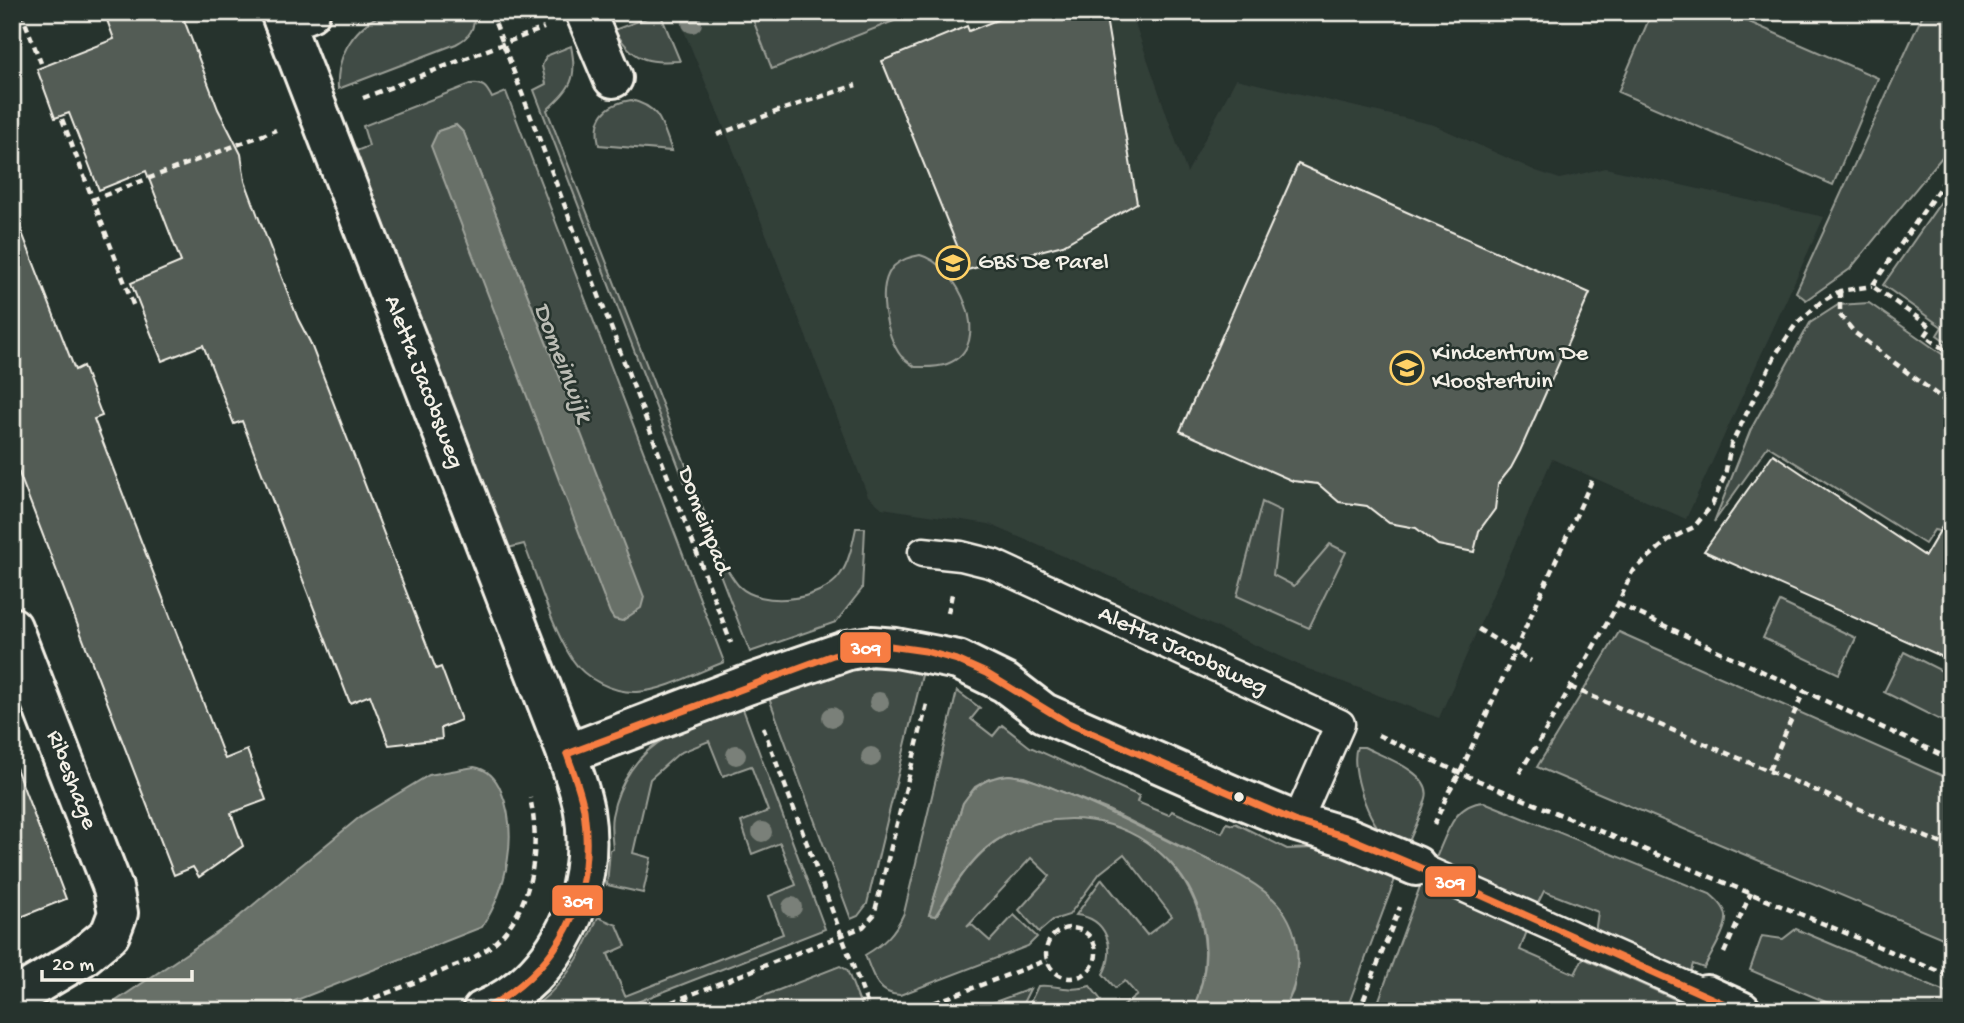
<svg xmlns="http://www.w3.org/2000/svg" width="1964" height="1023" font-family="'Gochi Hand',sans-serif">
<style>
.built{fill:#333f39}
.green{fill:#414b45;stroke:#9a9e96;stroke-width:2;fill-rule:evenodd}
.water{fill:#676f68;stroke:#9fa39b;stroke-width:2}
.building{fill:#525c55;stroke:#f4f1e8;stroke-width:2}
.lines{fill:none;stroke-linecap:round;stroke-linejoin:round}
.service-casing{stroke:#f4f1e8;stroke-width:33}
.minor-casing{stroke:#f4f1e8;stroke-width:44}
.tertiary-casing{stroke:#f4f1e8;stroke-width:44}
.path{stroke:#f4f1e8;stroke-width:4.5;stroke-dasharray:7 5;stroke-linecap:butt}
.service{stroke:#26332d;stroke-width:28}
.minor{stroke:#26332d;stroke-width:38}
.tertiary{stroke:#26332d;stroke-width:38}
.bus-1-casing{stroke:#26332d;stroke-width:12}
.bus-1{stroke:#f77d43;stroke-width:7}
.tree{fill:#7a8079}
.bus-dot{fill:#f4f1e8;stroke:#26332d;stroke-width:2.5}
.labels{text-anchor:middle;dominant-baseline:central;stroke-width:5;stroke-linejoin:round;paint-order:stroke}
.poi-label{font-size:24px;fill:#f4f1e8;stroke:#26332d;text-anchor:start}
.street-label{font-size:24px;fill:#f4f1e8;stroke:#26332d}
.water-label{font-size:26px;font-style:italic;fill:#bcbdb5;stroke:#26332d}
.line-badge{stroke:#26332d;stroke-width:2.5}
.badge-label{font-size:19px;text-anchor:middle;font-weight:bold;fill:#fff}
</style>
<rect width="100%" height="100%" fill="#26332d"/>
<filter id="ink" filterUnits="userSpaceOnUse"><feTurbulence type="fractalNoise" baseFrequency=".0143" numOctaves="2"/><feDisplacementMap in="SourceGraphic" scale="14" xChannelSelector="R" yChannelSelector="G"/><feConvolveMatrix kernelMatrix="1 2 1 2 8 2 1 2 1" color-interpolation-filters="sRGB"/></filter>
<g filter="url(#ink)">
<polygon class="built" points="681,12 1131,12 1187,173 1236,79 1434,125 1536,171 1560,179 1605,168 1824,217 1686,519 1552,459 1439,718 1303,667 1190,615 1147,592 989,524 882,508 868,496 735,154 677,14"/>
<g class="green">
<path d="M387,12h86c3,16 -3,25 -17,32l-118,45c-2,-35 17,-64 49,-77z"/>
<polygon points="750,12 890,12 894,21 772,69"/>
<polygon points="1652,12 1726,12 1878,78 1833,185 1618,92"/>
<polygon points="1924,12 1952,12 1952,145 1850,269 1806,300 1796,292"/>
<path d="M660,13l20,48c-36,2 -46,-1 -66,-31z"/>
<path d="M571,46c7,34 0,41 -24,64l179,458c4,5 8,13 13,18 22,22 83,15 101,-11 9,-12 13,-33 16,-47h9l-3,61 -26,33 -86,30 -216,-562 12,-6 -4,-18 4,-10z"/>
<path d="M471,84c12,-2 16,4 21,14l14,-6 218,570c-28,11 -58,28 -87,30 -24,1 -52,-13 -65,-33 -20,-31 -34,-80 -48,-115l-16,4 -152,-397 13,-5 -6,-20zM456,125l8,8 111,283 8,4 -6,3 -139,-292z"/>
<path d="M631,100c30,7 31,25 41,51l-73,-6c-6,-27 6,-41 32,-45z"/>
<polygon points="1952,186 1952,346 1937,335 1942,327 1883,285"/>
<path d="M920,255c37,9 77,90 27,109 -10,4 -22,3 -32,3 -5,-4 -10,-7 -14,-11 -15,-19 -26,-71 -7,-90 8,-7 16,-9 26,-11z"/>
<polygon points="1869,303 1952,361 1952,490 1944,525 1952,534 1934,530 1925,544 1768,446 1714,522 1751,429 1810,323 1838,305"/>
<polygon points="1262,502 1281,511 1273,575 1294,586 1330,544 1346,552 1309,628 1237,596"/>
<polygon points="1780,602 1856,638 1839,674 1763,638"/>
<polygon points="1619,632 1952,780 1952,942 1537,767"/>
<polygon points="1904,652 1952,676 1952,712 1946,723 1884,692"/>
<polygon points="891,666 923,671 867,904 858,916 851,919 769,698 847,670"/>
<path d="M957,691l23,17 -9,11 22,17 9,-11 28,22 109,49 -2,6 32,13 3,-4 50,22 5,-10 6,2 2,-2 52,26 56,-2 55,24 -52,140h-63l10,-20 5,-29 -6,-34 -12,-21 -31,-25 -21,-12 -122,-61 -82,-32 -15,-2 -20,4 -14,8 -12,16 -34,112 7,1c18,-29 34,-58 63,-77 111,-74 249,49 193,172h-75l20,-16 -12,-14 -10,7 -12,-14c14,-25 4,-56 -27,-59l26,-36 45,56 25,-19 -48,-62 -24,19 -31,42 -16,5 -14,12 -20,-22 31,-34 -19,-18 -64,69 4,-3 19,17 24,-26 23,22 -9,9 -128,49c-23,0 -28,-22 -35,-40 19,-11 30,-22 39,-42z"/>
<path d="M743,709l82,220 -211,82h-86c33,-22 56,-58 70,-94l19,8 9,21 -18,8 17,42 158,-62 -14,-38 27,-11 -16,-42 -28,11 -11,-32 27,-11 -17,-45 -28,10 -14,-35 -30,12 -29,26 -17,74 18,5 -8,35 -36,-8 3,-35 3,-1c-1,-10 -3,-22 -1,-33 6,-33 26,-63 55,-79z"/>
<path d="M1357,747h7c18,9 69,26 62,51 -4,16 -12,31 -18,46 -7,-2 -16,-4 -21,-7 -18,-11 -38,-70 -30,-90z"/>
<path d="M1484,802l226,92c7,6 15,13 16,22 2,12 -16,40 -22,52l-11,-4 -3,10 -95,-41 3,-21 -54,-21 -7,14 -102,-45c12,-26 18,-56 49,-58z"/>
<polygon points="1422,881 1527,931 1520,950 1575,974 1583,958 1677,1000 1671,1011 1375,1011"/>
<polygon points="1796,929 1952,995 1952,1011 1847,1011 1750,970 1762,936 1783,939"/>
<polygon points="840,966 847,970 863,1011 725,1011"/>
<path d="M1038,986c20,-2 31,7 52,0l11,14 -11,8 1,3h-65z"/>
<polygon points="1030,989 1019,1011 970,1011"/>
</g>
<g class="water">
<polygon points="456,125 464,133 575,416 581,414 584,420 577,423 644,597 641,608 622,621 614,619 610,613 431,146 438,131"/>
<path d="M474,767c13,2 22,11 27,24 18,42 6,98 -19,136l-213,84h-168l129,-87 131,-108 68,-41z"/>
<path d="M1009,775c18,2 34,9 51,16 39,15 75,34 112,52 34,17 87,35 110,66 22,31 19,71 1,102h-91c56,-122 -72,-236 -188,-175 -32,17 -50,51 -69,80l-6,-1 34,-112c12,-18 24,-26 46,-28z"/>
</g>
<g class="building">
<polygon points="104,12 181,12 218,109 241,154 245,181 258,216 298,319 310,342 436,669 441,667 461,720 441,728 442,739 389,745 370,695 350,703 242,421 234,424 203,345 162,361 131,283 181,262 146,171 99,190 69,113 55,118 37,69 114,39"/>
<polygon points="1017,12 1105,12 1137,203 1063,245 967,270 882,61 967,26 969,31"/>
<polygon points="1298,164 1590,293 1520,451 1511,468 1498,484 1495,509 1479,531 1474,552 1438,545 1416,528 1389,523 1367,506 1339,502 1318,484 1293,481 1180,431"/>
<polygon points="16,217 75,370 83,366 102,416 94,419 225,759 247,750 266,800 231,813 243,846 199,877 193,867 174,875 12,455 12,218"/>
<polygon points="1773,454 1925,556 1952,510 1952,661 1704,551"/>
<polygon points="12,768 16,768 66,899 21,917 12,896"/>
</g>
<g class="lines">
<defs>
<g id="service">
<path id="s1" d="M923,552l38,4 32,8 347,160 -43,98"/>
<polyline points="1416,866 1706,995"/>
</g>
<g id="minor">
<polyline points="585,12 613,78"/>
<polyline points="284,22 310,12"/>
<path id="s2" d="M12,627l101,261 5,25 -8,21 -29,24 -69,41"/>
<polyline points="567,754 747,685 848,650 871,646 896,648 958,660 1005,683 1044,713 1234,796 1297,822 1347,837 1416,866"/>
<polyline points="1699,1011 1706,995 1741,1011"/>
</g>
<g id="tertiary">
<path id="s3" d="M280,12l287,742c6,18 14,38 17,57 13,81 -25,166 -102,200"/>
</g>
</defs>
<use href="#service" class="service-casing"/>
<use href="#minor" class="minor-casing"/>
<use href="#tertiary" class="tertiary-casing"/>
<g class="path">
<polyline points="21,12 41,63"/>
<polyline points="491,12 731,643"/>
<polyline points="363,98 544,28"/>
<polyline points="62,119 134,307"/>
<polyline points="717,135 778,111 856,85"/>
<polyline points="1952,170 1872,286 1931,327 1925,336 1952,355"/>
<polyline points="92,200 276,130"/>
<polyline points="1840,291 1840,315 1855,333 1952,406"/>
<polyline points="1618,604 1952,760"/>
<polyline points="948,613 952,594"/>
<polyline points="1478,629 1531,661"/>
<polyline points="1570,687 1952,848"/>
<polyline points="763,727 870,1011"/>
<polyline points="1378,735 1460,773 1952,977"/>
<polyline points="1769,770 1804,691"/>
<polyline points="1519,773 1539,742 1618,604 1632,572 1668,540 1694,527 1712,505 1725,475 1731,445 1776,354 1796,324 1821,302 1840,291 1872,286"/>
<polyline points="1434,825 1449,791 1460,773 1593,478"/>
<circle cx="1071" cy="953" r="25"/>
<polyline points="1724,953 1751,893"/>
<polyline points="686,996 692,1011"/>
<path d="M341,1011c35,-14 71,-27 106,-42 9,-4 20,-7 29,-13 54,-30 67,-102 54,-158"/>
<polyline points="649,1011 863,927 874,915 928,700"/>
<polyline points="912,1011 1047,960"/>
<polyline points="1359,1011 1400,907"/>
</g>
<use href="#service" class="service"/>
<use href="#minor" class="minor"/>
<use href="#tertiary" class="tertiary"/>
<defs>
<g id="bus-1">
<polyline points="567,754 833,655 868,647 890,646 925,651 957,660 986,673 1068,723 1297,822 1347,837 1416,866 1740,1011"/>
<path d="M482,1011c78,-43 114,-111 102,-201 -3,-19 -11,-38 -17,-56"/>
</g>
</defs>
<use href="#bus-1" class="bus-1-casing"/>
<use href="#bus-1" class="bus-1"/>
</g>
<g class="tree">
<circle cx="692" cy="23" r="10"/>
<circle cx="879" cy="702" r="10"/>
<circle cx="832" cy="717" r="10"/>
<circle cx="736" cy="755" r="10"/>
<circle cx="871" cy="757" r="10"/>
<circle cx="762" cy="832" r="10"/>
<circle cx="792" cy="907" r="10"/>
</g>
</g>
<defs>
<symbol id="school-ring" viewBox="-11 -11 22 22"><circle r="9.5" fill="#26332d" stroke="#ffd166" stroke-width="1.5"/><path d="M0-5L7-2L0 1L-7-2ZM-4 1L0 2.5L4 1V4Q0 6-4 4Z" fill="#ffd166"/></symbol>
</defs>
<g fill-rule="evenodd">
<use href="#school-ring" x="934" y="244" width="38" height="38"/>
<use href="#school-ring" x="1388" y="349" width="38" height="38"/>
</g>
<circle class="bus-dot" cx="1239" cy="797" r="6"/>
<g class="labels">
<g class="poi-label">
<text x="978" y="263">GBS De Parel</text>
<text x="1432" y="354">Kindcentrum De<tspan x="1432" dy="28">Kloostertuin</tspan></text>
</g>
<g class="street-label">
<text stroke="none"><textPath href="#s3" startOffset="397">Aletta Jacobsweg</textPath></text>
<text transform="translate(703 521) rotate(69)">Domeinpad</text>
<text stroke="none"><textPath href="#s1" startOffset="280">Aletta Jacobsweg</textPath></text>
<text stroke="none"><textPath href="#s2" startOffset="164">Ribeshage</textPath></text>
</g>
<g class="water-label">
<text transform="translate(561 363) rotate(69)">Domeinwijk</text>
</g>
</g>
<g class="line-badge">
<rect x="839" y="631" width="53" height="33" rx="7" fill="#f77d43"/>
<rect x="1424" y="865" width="53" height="33" rx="7" fill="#f77d43"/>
<rect x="551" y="884" width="53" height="33" rx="7" fill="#f77d43"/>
</g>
<g class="badge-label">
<text x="866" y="654">309</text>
<text x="1450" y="888">309</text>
<text x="578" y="907">309</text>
</g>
<rect width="1964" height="1023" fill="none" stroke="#26332d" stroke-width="42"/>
<rect x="21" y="21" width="1922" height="981" fill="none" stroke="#f4f1e8" stroke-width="2.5" filter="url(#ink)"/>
<path d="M42 970v10h150v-10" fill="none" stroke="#f4f1e8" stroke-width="3.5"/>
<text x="52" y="970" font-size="21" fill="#f4f1e8" stroke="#26332d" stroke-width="5" paint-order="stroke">20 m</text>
</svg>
